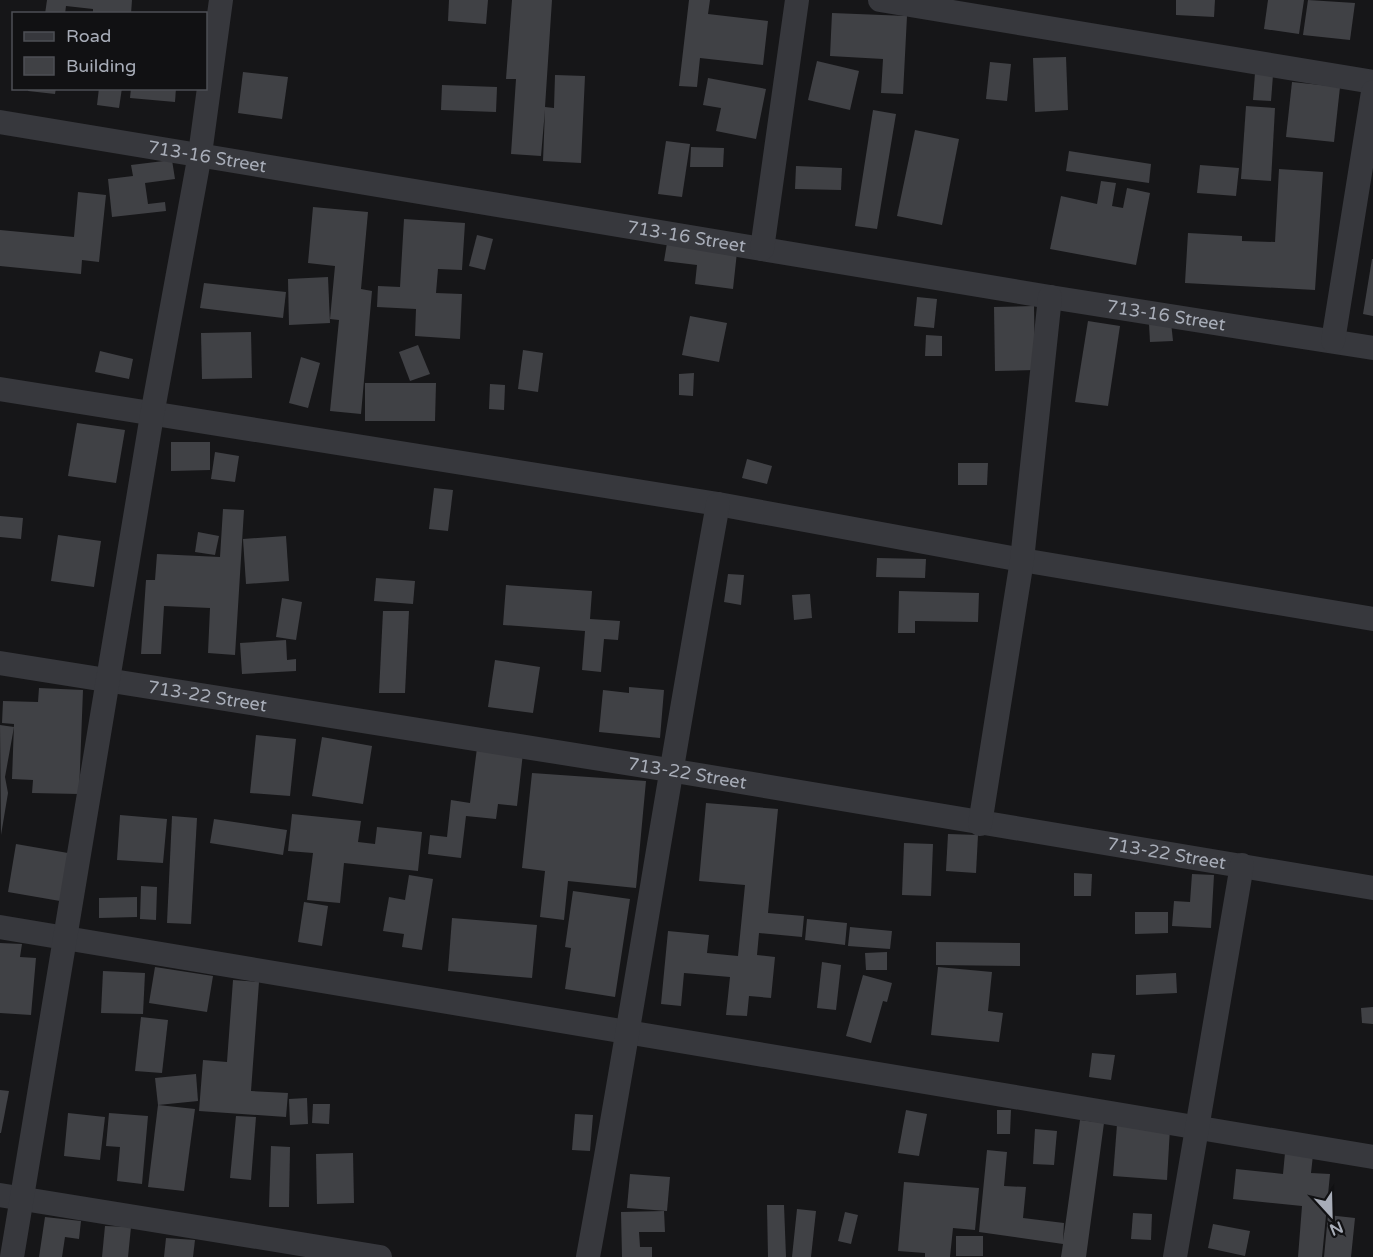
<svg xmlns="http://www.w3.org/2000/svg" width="1373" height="1257" font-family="'Varela Round',sans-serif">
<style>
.building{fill:#404145}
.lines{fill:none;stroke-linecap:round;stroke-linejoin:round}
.street{stroke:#37383d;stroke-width:24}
.labels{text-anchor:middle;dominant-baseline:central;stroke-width:5;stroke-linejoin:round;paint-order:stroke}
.street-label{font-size:18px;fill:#a8adb8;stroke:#111113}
</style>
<rect width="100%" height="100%" fill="#161618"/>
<g class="building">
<polygon points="47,0 132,0 131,14 93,14 93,9 66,6 65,14 45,14"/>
<polygon points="449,0 488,0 486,24 448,21"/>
<polygon points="512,0 552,0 545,107 554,108 555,75 585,76 581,163 543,161 545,110 541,156 511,154 516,79 506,79"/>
<polygon points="689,0 710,0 708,14 768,21 763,65 700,58 697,87 679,86"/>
<polygon points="1176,0 1215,0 1214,17 1176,15"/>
<polygon points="1268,0 1304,0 1299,34 1264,29"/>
<polygon points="1308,0 1355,3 1350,40 1303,35"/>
<polygon points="832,13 907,16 903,94 881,93 883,59 830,56"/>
<polygon points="1066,57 1068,110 1035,112 1033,58"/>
<polygon points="817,61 859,71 850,110 808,100"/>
<polygon points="990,62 1011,64 1007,101 986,99"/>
<polygon points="243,72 288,77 282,119 238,113"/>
<polygon points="1255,73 1273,75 1271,101 1253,100"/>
<polygon points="708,78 766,89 756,139 716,131 721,108 703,105"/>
<polygon points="1292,82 1340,87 1334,142 1286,137"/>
<polygon points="442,85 497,87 496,112 441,110"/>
<polygon points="29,88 56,88 55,94 28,91"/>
<polygon points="99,88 122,88 119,108 97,105"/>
<polygon points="131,88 176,88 175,102 130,98"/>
<polygon points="1246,106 1275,108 1271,181 1241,179"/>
<polygon points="873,110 896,114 877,229 855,226"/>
<polygon points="915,130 959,139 942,225 897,216"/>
<polygon points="666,141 690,144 682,197 658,194"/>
<polygon points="691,147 724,148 723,167 690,167"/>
<polygon points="1069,151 1151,164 1149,183 1066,171"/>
<polygon points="172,160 175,179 145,183 148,204 165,202 166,211 112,217 108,179 133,176 131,165"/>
<polygon points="1200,165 1239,168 1236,196 1197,193"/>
<polygon points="796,166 842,168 841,190 795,189"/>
<polygon points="1279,169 1323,172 1315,290 1185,283 1188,233 1242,236 1242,241 1275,242"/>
<polygon points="1101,181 1116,183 1112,206 1123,208 1127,188 1150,193 1136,265 1050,249 1061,196 1097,204"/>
<polygon points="78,192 106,195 99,262 82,260 81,274 0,266 0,230 74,237"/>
<polygon points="313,207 368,212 361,289 372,291 361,414 330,411 339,320 330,319 335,266 308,263"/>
<polygon points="404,219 465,223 462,270 438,269 436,293 462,294 460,339 415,336 416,309 377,307 378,286 400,287"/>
<polygon points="477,235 493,239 485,270 469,266"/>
<polygon points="667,243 737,252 733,289 695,284 697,265 664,261"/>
<polygon points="1372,259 1373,259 1373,316 1363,314"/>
<polygon points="328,277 330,323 289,325 288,279"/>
<polygon points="204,283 286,292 283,318 200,308"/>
<polygon points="917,297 937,299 934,328 914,326"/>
<polygon points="1034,306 1035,370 995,371 994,307"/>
<polygon points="690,316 727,323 719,362 682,355"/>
<polygon points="1088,321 1120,326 1108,406 1075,402"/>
<polygon points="1171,322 1173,341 1150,342 1149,324"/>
<polygon points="251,332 252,378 202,379 201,333"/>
<polygon points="926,335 942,336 942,356 925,356"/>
<polygon points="418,345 430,374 410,381 399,352"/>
<polygon points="523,350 543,353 538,392 518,389"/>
<polygon points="100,351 133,359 129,379 95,372"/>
<polygon points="301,357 320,363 308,408 289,403"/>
<polygon points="694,373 693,396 679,395 679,374"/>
<polygon points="365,383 436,383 435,421 365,421"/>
<polygon points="490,384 505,385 504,410 489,409"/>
<polygon points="77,423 125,430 116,483 68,476"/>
<polygon points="171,442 210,442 210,470 171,471"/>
<polygon points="215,452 239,456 235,482 211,479"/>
<polygon points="747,459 772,466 767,484 742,478"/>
<polygon points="958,463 988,463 987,485 958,485"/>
<polygon points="434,488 453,490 448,531 429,529"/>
<polygon points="223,509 244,510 235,655 208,653 210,608 164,606 161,654 141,654 146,580 155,580 157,554 220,557"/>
<polygon points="0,516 23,518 21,539 0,537"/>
<polygon points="198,532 219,536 215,555 195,552"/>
<polygon points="58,535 101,541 94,587 51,581"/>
<polygon points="286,536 289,581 246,584 243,539"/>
<polygon points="877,558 926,559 925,578 876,577"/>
<polygon points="728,574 744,575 741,605 724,602"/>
<polygon points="376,578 415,581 413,604 374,601"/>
<polygon points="506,585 592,591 590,619 620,621 618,640 604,639 601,672 582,670 585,631 503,625"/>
<polygon points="899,591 979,593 978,622 915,621 915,633 898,633"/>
<polygon points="810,594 812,618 794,620 792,595"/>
<polygon points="282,598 302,602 296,640 276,637"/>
<polygon points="383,611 409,611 405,693 379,693"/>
<polygon points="286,640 287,660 296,659 296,671 242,674 240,643"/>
<polygon points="495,660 540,667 533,713 488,707"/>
<polygon points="629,687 664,690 660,738 599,732 603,690 629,693"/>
<polygon points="39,688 83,690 79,794 32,793 33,780 12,779 14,724 2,723 3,701 38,702"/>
<polygon points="0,725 14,727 5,777 8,793 1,835"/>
<polygon points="256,735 296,739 290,796 250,793"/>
<polygon points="322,737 372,746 363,804 312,796"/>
<polygon points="477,748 523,753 517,806 498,804 496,819 466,816 461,858 428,854 430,835 447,837 451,800 470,803"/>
<polygon points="532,773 646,781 636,888 568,881 564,920 540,917 545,871 522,868"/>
<polygon points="706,803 778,809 768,913 804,916 802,937 759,933 757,955 775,957 771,998 749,996 747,1016 726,1015 730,977 684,973 681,1006 661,1004 668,931 709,935 707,953 738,956 745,885 699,881"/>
<polygon points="292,814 361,821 358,842 375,844 377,827 422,832 418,871 344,863 340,903 307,900 313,853 288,851"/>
<polygon points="120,815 167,819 163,863 117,860"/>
<polygon points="172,816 197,818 191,924 167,923"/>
<polygon points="214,819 287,830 283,855 210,843"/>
<polygon points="948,834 978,835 976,873 946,871"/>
<polygon points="904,843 933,844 931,896 902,895"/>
<polygon points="16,844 68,853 60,901 8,892"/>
<polygon points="1074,873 1092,874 1091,896 1074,896"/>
<polygon points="1192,874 1214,875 1211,928 1172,926 1174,901 1190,902"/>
<polygon points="409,875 433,879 422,950 402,947 404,934 383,931 389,897 405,900"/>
<polygon points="141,886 157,887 156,920 140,919"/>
<polygon points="573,891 630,899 615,997 565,989 571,948 565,947"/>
<polygon points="137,897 137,917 99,918 99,898"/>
<polygon points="304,902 328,906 322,946 298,942"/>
<polygon points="1135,912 1168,912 1168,933 1135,934"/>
<polygon points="452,918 537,925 532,978 448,971"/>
<polygon points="807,919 847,923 845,945 805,940"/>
<polygon points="850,927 892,931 890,949 848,946"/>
<polygon points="936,942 1020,943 1020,966 936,965"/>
<polygon points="0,943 22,944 20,957 36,958 31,1015 0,1013"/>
<polygon points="887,952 887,970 866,970 865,953"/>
<polygon points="822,962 841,965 836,1010 817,1008"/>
<polygon points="155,967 213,976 207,1012 149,1003"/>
<polygon points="938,967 992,972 988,1011 1003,1013 999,1042 931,1035"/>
<polygon points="103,971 145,973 143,1014 101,1013"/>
<polygon points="1176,973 1177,993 1136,995 1136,975"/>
<polygon points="863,975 892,983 887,1002 883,1001 871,1043 846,1036"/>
<polygon points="233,980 259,982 251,1091 288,1093 286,1117 199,1111 203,1060 227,1062"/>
<polygon points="1373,1007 1373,1024 1362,1023 1361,1008"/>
<polygon points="141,1017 168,1020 162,1073 135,1071"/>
<polygon points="1092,1053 1115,1055 1111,1080 1089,1077"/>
<polygon points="196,1074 198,1101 158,1105 155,1078"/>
<polygon points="0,1090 9,1091 1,1133 0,1133"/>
<polygon points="307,1098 308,1124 290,1125 289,1099"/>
<polygon points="313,1104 330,1104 329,1124 312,1123"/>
<polygon points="158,1105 195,1109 184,1191 148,1187"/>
<polygon points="906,1110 927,1114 919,1156 898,1153"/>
<polygon points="997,1110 1011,1110 1010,1134 997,1134"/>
<polygon points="68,1113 105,1117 100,1160 64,1156"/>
<polygon points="109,1113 148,1116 142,1184 117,1181 120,1147 106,1146"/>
<polygon points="575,1114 593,1115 590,1151 572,1150"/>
<polygon points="236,1116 256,1117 251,1180 230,1178"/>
<polygon points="1080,1120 1104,1123 1086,1257 1061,1257 1063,1244 979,1232 987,1150 1007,1152 1004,1186 1026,1187 1023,1218 1064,1223 1063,1241"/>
<polygon points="1117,1125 1170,1128 1167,1180 1113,1176"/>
<polygon points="1035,1129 1057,1131 1054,1165 1033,1164"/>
<polygon points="271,1146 290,1147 289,1207 269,1207"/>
<polygon points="353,1153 354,1203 317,1204 316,1154"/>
<polygon points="1285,1153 1313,1155 1311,1173 1330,1174 1322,1257 1298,1257 1302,1206 1233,1199 1236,1169 1283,1174"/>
<polygon points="630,1174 670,1177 667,1211 627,1208"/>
<polygon points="904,1182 979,1188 975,1230 953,1228 950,1257 925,1257 925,1253 898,1251"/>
<polygon points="767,1205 784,1205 786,1257 768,1257"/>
<polygon points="797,1209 816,1211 811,1257 792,1257"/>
<polygon points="664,1211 665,1232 639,1232 640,1247 652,1247 652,1257 622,1257 621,1212"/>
<polygon points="845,1212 858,1215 851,1244 838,1241"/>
<polygon points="1133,1213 1152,1214 1151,1240 1131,1239"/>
<polygon points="1328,1215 1355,1218 1351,1257 1324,1257"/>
<polygon points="45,1217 81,1221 79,1239 65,1237 62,1257 39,1257"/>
<polygon points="1213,1224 1250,1231 1245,1256 1208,1248"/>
<polygon points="105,1226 131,1227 128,1257 102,1257"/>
<rect x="956" y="1236" width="27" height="20"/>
<polygon points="166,1238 195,1240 193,1257 164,1257"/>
</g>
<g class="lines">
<g class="street">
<polyline points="880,0 1373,82"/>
<path id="s1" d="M0,122l1050,175 323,51"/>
<polyline points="762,249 797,0"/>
<polyline points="1333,341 1373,92"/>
<polyline points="0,389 718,504 1022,560 1373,619"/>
<path id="s2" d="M0,663l669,107 704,118"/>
<polyline points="980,824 1022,560 1050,297"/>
<polyline points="0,927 1373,1157"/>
<polyline points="0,1195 380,1257"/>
<polyline points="12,1257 152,415 200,154 221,0"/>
<path d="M588,1257c46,-251 84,-502 130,-753"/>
<polyline points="1175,1257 1242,865"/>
</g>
</g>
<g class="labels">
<g class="street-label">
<text stroke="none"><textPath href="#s1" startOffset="210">713-16 Street</textPath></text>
<text stroke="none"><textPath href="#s1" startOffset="696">713-16 Street</textPath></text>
<text stroke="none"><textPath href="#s1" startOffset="1182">713-16 Street</textPath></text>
<text stroke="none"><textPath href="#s2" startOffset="210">713-22 Street</textPath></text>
<text stroke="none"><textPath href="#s2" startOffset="696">713-22 Street</textPath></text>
<text stroke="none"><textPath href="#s2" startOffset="1182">713-22 Street</textPath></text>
</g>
</g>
<rect x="12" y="12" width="195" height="78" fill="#111113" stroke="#4d4f55" stroke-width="1.5"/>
<rect x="24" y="32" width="30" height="9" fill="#37383d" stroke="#4d4f55" stroke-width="1.5"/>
<text x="66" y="42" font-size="18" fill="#a8adb8">Road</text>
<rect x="24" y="57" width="30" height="18" fill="#404145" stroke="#4d4f55" stroke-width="1.5"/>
<text x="66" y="72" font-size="18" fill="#a8adb8">Building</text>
<g transform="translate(1331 1215) rotate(158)" stroke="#111113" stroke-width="4.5" paint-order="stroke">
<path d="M0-4.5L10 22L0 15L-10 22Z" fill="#a8adb8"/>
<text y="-9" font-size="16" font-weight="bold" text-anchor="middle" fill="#a8adb8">N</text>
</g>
</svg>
